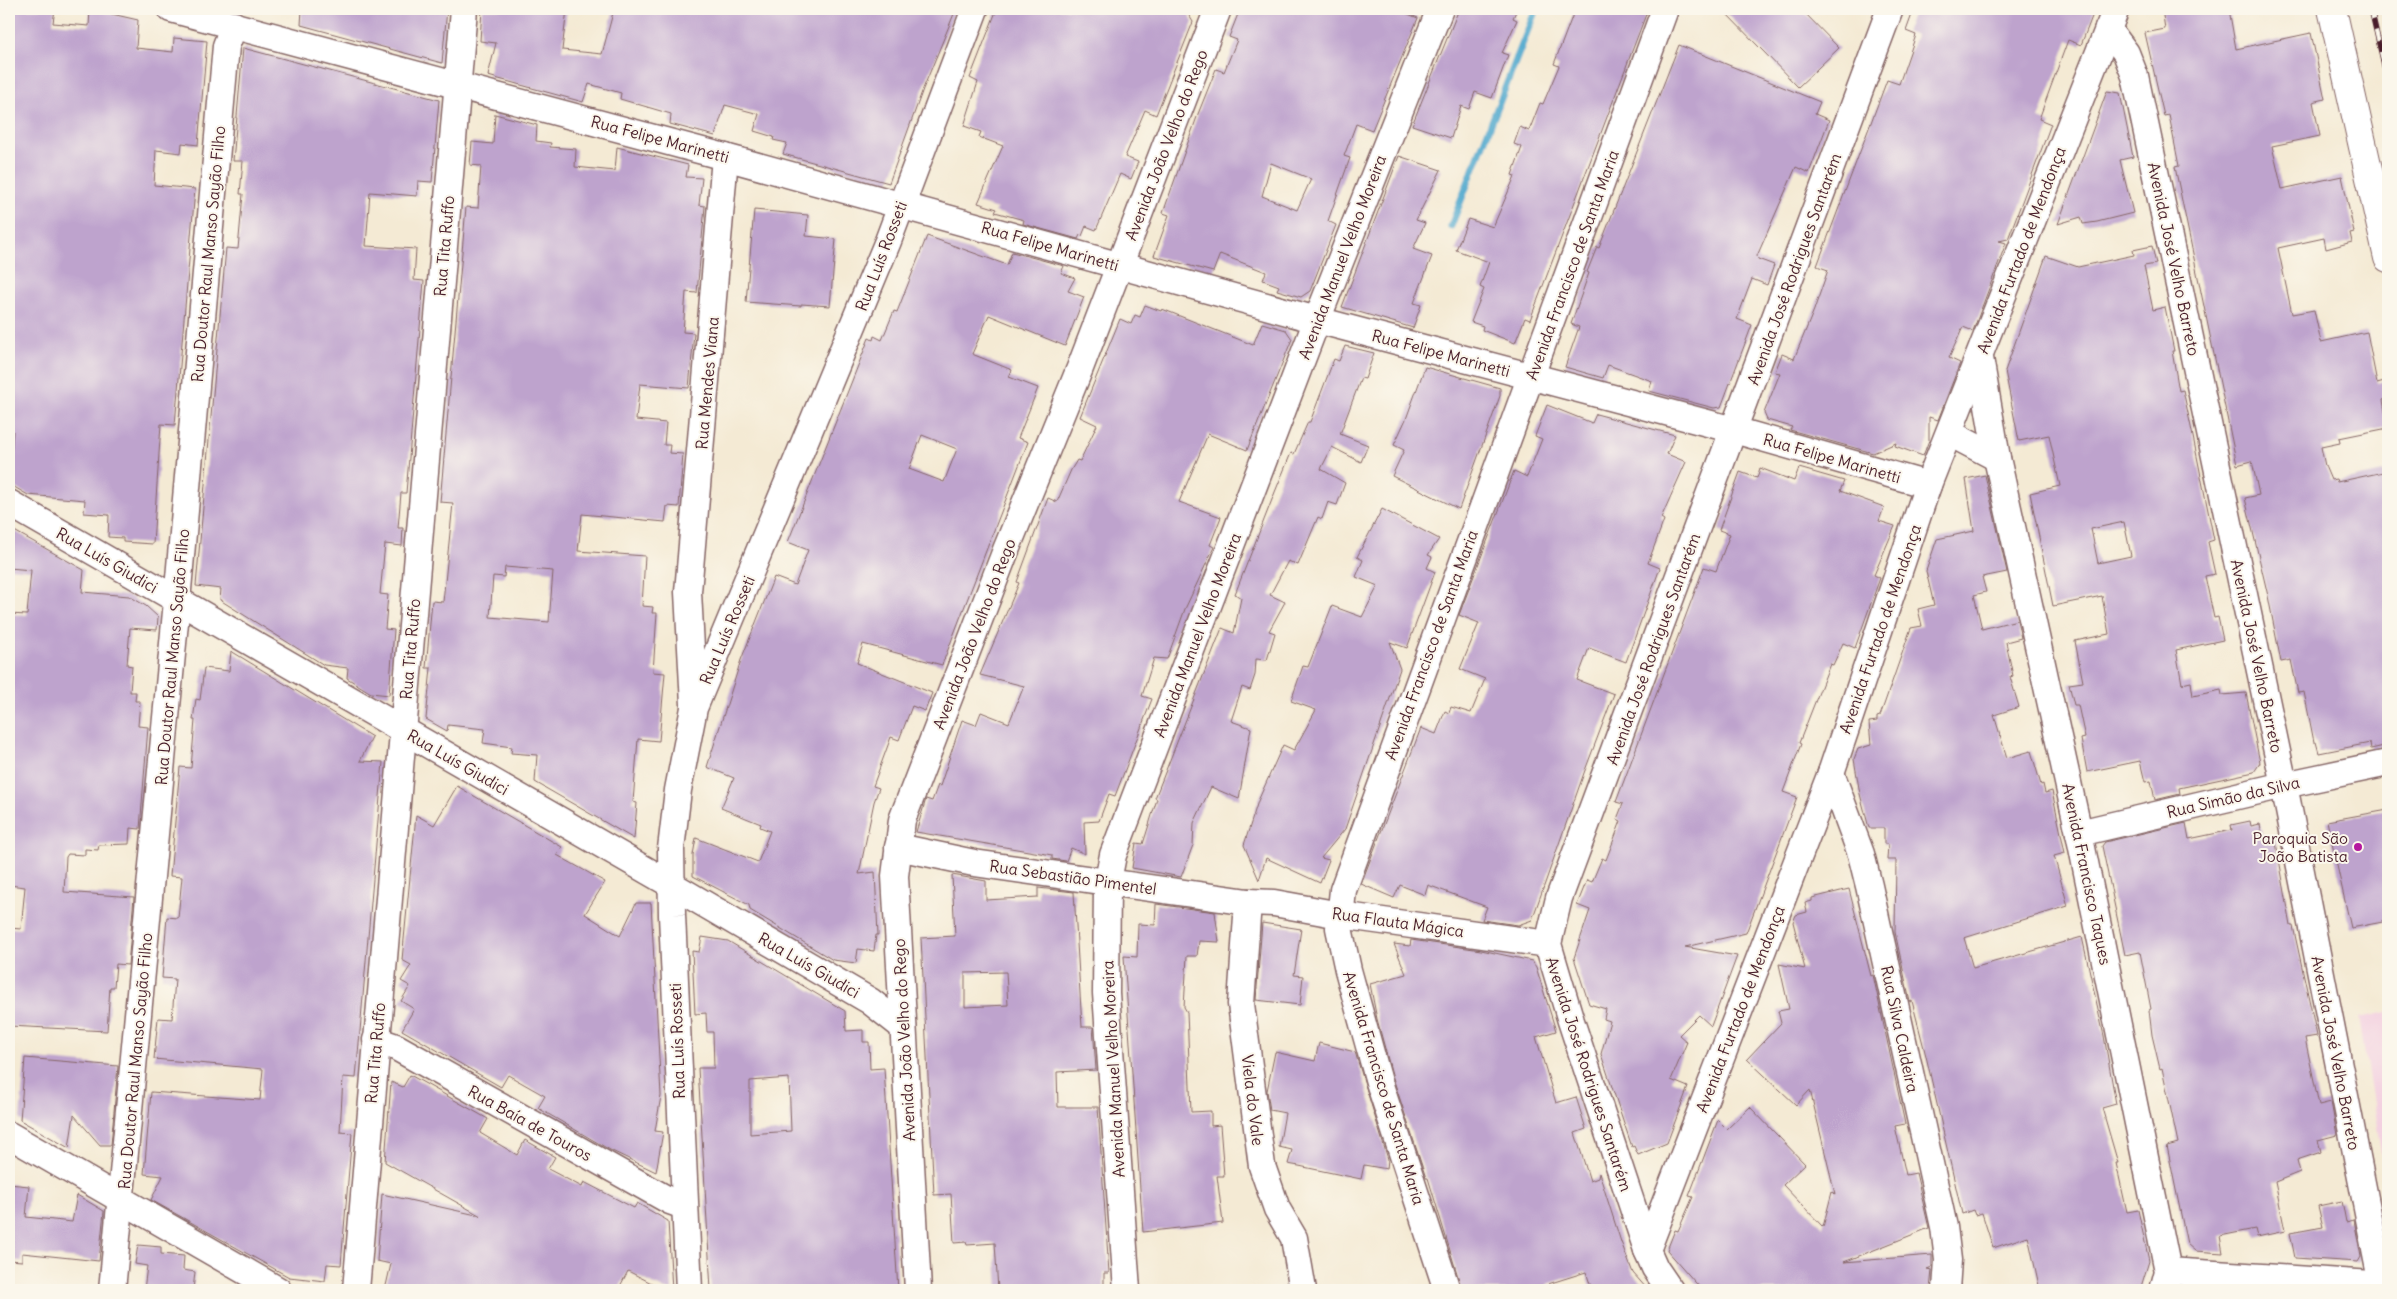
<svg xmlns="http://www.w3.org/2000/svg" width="2397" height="1299" font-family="Delius,sans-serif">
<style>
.built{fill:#f3cfe0}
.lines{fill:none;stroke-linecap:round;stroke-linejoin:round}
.stream{stroke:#51a9ce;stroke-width:7}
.building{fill:#bea3cd;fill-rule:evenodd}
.minor-casing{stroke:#866666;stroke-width:29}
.highway-casing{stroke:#866666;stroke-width:30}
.path{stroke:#866666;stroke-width:3;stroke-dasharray:1 4;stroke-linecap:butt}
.minor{stroke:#fff;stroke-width:26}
.highway{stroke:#fff;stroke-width:28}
.rail-casing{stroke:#4a1f2b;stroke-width:5.5}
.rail{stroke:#fbf7ec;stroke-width:4;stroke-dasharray:11;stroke-linecap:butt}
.poi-dot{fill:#b5179e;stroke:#fbf7ec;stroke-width:2}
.labels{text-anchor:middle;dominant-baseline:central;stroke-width:4;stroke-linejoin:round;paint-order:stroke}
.street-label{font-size:16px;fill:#4a1f2b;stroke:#fbf7ec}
.poi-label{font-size:16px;fill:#4a1f2b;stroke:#fbf7ec;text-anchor:end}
</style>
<rect width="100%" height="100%" fill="#fbf7ec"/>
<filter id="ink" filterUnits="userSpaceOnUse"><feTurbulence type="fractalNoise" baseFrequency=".02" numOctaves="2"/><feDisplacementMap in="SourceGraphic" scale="10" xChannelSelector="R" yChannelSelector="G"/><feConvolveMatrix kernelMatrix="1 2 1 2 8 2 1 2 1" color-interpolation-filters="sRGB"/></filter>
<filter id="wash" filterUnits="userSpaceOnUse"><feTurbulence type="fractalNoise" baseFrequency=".0096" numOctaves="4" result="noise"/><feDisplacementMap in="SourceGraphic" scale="20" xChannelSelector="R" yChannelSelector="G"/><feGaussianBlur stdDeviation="1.12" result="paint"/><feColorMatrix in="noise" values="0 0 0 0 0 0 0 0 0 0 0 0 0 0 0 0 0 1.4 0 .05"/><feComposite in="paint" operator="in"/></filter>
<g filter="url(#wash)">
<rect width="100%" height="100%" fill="#f4ead4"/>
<polygon class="built" points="2388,1012 2388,1194 2359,1018"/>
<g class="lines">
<polyline class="stream" points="1451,226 1536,9"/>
</g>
<g id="blocks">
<g class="building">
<polygon points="9,9 55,9 53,23 89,26 90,9 138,20 136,48 173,52 174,38 207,41 198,145 182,143 181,153 156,150 154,185 195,189 175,425 161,424 153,544 123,542 123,538 108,537 109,515 84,513 85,500 28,495 9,484 13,431 9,430"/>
<polygon points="302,9 447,9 442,63 301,25"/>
<polygon points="482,9 567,9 562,50 602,54 614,9 956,9 923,89 889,183 783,154 787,143 773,140 774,137 754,131 759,114 725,105 715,136 670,124 671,114 620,99 621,93 589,84 583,102 488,76 496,43 480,41"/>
<polygon points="997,9 1170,9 1188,14 1193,22 1156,115 1145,110 1125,157 1138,162 1131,179 1120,174 1096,230 1086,226 1082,236 1080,235 1078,239 1023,224 1024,220 995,212 997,209 978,203 1003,146 979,137 981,132 964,126 978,82 970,78"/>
<path d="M1240,9h155l23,9 -46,112 -16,-6 -12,32 6,2 -22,63 8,4 -26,66 -9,6 -24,-7 2,-4 -16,-6 3,-8 -46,-18 -7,18 -59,-16 15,-41 -6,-2 35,-99 18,-45 8,3 13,-32 -8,-3zM1271,163l40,16 -14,31 -35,-14z"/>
<polygon points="1459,9 1517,9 1513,18 1517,20 1502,53 1508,55 1492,98 1475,92 1469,109 1461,106 1451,138 1412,125"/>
<polygon points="1575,9 1648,9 1530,320 1525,318 1515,343 1482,330 1483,326 1471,322 1484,289 1480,287 1489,262 1456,250 1468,219 1493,227 1515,176 1512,175 1522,147 1514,144 1520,127 1529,131 1540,103 1543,104 1559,66 1554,64"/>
<polygon points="1722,9 1801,9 1839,48 1798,87"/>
<polygon points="1914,9 2095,9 2081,45 2068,40 2039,119 2051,124 2008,239 1999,241 2006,243 1973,331 1963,327 1949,358 1960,363 1938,420 1929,417 1929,440 1923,456 1895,446 1896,443 1873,453 1790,430 1792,427 1767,420 1764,413 1780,373 1775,372 1782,354 1794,359 1814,310 1828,270 1817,266 1887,80 1899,84 1916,35 1906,31"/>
<polygon points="2162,9 2229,9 2236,49 2311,33 2325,99 2313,102 2320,136 2272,146 2282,189 2342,176 2354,232 2350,233 2352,242 2326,249 2324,238 2278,248 2292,314 2314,310 2321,342 2367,332 2377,383 2388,380 2388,398 2383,400 2388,428 2339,438 2340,443 2321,447 2325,466 2331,480 2336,479 2337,482 2388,471 2388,745 2371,749 2370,743 2319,753 2316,742 2314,742 2304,692 2298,693 2291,660 2281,662 2268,596 2245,498 2259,495 2252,461 2237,465 2175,167 2179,166 2169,115 2164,116 2145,33 2165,29"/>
<polygon points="1679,45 1820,102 1815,114 1829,120 1809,173 1796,167 1757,256 1758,259 1774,265 1767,285 1752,279 1737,319 1752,325 1721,407 1714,408 1649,391 1652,381 1608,365 1603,378 1565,367 1579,327 1571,324 1589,273 1587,272 1597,247 1599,248"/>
<polygon points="243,48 439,100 432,182 418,181 417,196 370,192 366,246 416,249 414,280 424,281 406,493 401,493 398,528 403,528 402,546 385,544 380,594 388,595 385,629 394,630 389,695 371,693 347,678 348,668 324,665 220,600 221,589 196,586 226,248 238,249 243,194 240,194 243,161 233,161"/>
<polygon points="2107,91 2120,93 2133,157 2120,160 2133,213 2097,222 2083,224 2081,217 2058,224"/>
<path d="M495,114l42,11 -1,16 15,2 -1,4 26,2 -1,18 40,4 2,-24 71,18 -2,12 16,1 -3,27 6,1 -8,87 -11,-1 -3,40 11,1 -5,55 -49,-4 -4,36 30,3 -2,22h6l-1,8 14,1 -4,53 -12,-1 -2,16 -83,-8 -4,37 67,5 -3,50 11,1 -1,6h5l-4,59 12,1 -6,68 -21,-2 -5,63 4,1 -3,36 -99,-57 2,-27 -26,-2 1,-6 -29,-4 2,-14 -37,-4 -1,6 -21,-12 5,-51h-5l6,-67 11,1 10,-99 -13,-1 26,-295 12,1 3,-42 -11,-1 2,-23 21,2zM505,567l48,4 -4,51 -59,-5 3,-41 11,1z"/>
<polygon points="1399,156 1441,170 1416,220 1425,223 1413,249 1432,256 1414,303 1421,305 1413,328 1342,307"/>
<polygon points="754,210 808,215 806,236 836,239 830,306 801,304 801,306 746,302"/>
<path d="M927,236l80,29 5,-13 52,14 -3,7 14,5 -7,13 16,6 -19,49 -76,-31 -17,39 40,16 -3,7 29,11 -20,50 10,4 -86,223 -79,-21 -6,19 75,30 -7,18 -13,-5 -13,34 -8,-3 -18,49 6,2 -5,14 -15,72 16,-2 3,63h-2l-2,16 -16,-2 -2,14 -23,-3 -83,-50 -1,-5 -56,-29v-21l3,-17 62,24 12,-31 -10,-4 1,-3 -40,-16 13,-30 -27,-11 34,-107 33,-83 21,8 13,-35 -20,-8 81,-204 4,2 1,-4 8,4 12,-29 3,1zM922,435l35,14 -13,33 -35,-13z"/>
<path d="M2152,246l4,18 -12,2 9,44 12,-3 9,44h-2l7,40 4,-1 8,37 23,113 -6,2 7,32 -10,2 9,42 4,-1 5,23 -47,10 6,34 9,-2 2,14 28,-6 1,5 24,-2 14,70 -6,9 -75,16 1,6 -25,6 -4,-19 -6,1 -5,-21 -53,11 -6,-33 4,-1 -7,-33h-4l-5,-21 14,-2 -8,-41 34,-7 -7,-38 -49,10 -23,-113 30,-7 -11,-51 -30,6 -14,-70 41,-115 32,11 56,-12 -1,-5zM2124,522l7,34 -33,7 -7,-34z"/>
<polygon points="1145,305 1161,311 1162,309 1253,345 1262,323 1286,330 1292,339 1247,450 1208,434 1179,502 1221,517 1210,545 1214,547 1185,609 1167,659 1154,658 1142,696 1152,699 1115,796 1109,794 1099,821 1084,822 1085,854 1071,848 1066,861 1052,859 1052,855 916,832 926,799 932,801 938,785 940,786 962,720 976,725 981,712 1009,723 1024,686 980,675 1019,583 1017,582 1048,498 1057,502 1071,470 1077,460 1080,461 1097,425 1080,417 1120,319 1131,324 1135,315 1140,317"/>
<polygon points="1345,346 1374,353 1365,379 1361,378 1340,434 1368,445 1361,462 1332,447 1321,469 1345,483 1337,505 1328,502 1322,519 1318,517 1298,565 1288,561 1270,595 1285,602 1269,631 1275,633 1267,660 1256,659 1255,675 1250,690 1242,687 1231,721 1251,728 1239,799 1211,787 1194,823 1193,845 1181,877 1132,868 1136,843 1143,844 1157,799 1155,798 1222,628 1234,633 1241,598 1235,594 1275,492 1291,453 1294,454 1308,422 1310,422 1334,359 1339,361"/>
<polygon points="1425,367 1500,388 1500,396 1459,509 1392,476 1404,450 1394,445 1406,419"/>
<polygon points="1547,405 1592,423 1596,414 1675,435 1667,454 1686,462 1661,518 1664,520 1648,563 1660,568 1626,662 1589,648 1577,680 1614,694 1584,773 1532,920 1518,925 1482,920 1487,907 1428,885 1425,895 1400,885 1394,898 1361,884 1421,728 1436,734 1445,711 1449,713 1451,707 1471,713 1485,679 1460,669 1479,623 1459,615 1514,471 1527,477 1542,439 1535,436"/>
<polygon points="1760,468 1794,481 1799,468 1844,481 1840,491 1884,507 1879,521 1895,526 1874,575 1880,578 1855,648 1843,643 1833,665 1830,664 1799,743 1801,744 1783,792 1797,797 1746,933 1685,947 1737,956 1711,1026 1699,1015 1679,1035 1687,1042 1671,1080 1688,1087 1667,1143 1638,1155 1634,1146 1632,1147 1601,1054 1610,1021 1604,1019 1606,1009 1589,1004 1574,958 1590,910 1577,905 1587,880 1592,882 1602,858 1606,860 1621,821 1617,819 1623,804 1616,802 1704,567 1716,571 1730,534 1719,530 1740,472 1757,478"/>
<polygon points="1985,475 2007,572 1982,577 1986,592 1974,595 1982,629 2017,620 2021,638 2006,642 2013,676 2010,677 2019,707 1994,715 2007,758 2031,751 2041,785 2043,784 2045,793 2052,791 2065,853 2054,856 2068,906 1964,938 1973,968 2082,937 2104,1036 2116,1104 2102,1108 2118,1163 2116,1163 2127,1212 2138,1210 2149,1261 2140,1290 2040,1290 2028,1236 1993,1248 1982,1213 1975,1215 1973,1210 1962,1214 1926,1056 1912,1001 1910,1002 1895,932 1896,860 1887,860 1888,844 1884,844 1884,828 1869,828 1860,794 1854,759 1858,749 1871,745 1869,722 1877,721 1877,717 1880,716 1911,628 1922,626 1918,609 1934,605 1926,571 1937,539 1974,531 1966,479"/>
<polygon points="1382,509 1439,539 1428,555 1432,557 1427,568 1435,572 1407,648 1390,642 1400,669 1345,829 1321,858 1329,860 1320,883 1266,858 1259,880 1244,845 1258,801 1283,745 1294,750 1316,710 1291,701 1303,666 1308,667 1332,606 1362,617 1378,586 1356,577 1363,560 1357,557"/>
<polygon points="9,528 84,570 82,592 129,596 146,606 158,617 157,630 130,628 127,665 132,666 130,692 136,692 135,701 140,701 138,726 148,727 140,829 130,828 129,844 99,845 98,850 85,849 85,855 68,854 66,857 64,892 134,897 128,965 116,964 114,987 110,987 107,1031 9,1026 9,928 21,929 25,887 9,885 9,614 27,615 31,570 9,568"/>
<polygon points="231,651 372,737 360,761 383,762 356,1078 343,1077 340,1132 352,1133 341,1265 327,1264 325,1281 289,1277 151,1200 163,1176 144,1174 151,1092 260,1100 263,1069 154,1059 158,1018 172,1019 175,979 162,978 167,917 178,918 182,877 170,876 180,767 191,768 195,720 193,720 196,699 200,700 204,668 229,671"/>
<polygon points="457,786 562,847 557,855 605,882 585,914 620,936 636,903 651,903 661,1096 655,1131 663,1132 656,1172 610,1150 538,1108 545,1096 508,1075 501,1087 402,1030 414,1009 401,1001 410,986 401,981 411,965 402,960 416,815 434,825"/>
<polygon points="2388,810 2388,921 2351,928 2327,821"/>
<polygon points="2250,821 2251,826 2260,824 2263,840 2275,837 2291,926 2293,926 2317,1036 2305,1038 2319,1105 2331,1102 2337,1135 2318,1140 2321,1152 2297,1160 2300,1172 2275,1182 2285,1231 2257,1237 2255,1229 2220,1236 2223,1253 2195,1251 2187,1244 2167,1146 2178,1143 2162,1068 2160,1069 2152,1035 2149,1010 2151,1009 2140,952 2125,955 2102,846 2105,842 2186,823 2189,839 2232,830 2231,825"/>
<path d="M952,875l34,6v19l52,-3v-9l36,4 8,135h11l3,43 -39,2 1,35h40l11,166h-5v17h-106l-3,-47 -28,2 -1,-3 -12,1 -3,-49 -17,1 -13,-257 34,-2zM1006,972l2,33 -43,2v-34z"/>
<polygon points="1849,889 1871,976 1873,975 1905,1124 1895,1126 1906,1175 1916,1173 1929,1228 1844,1262 1932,1255 1932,1267 1927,1269 1932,1270 1930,1290 1702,1290 1667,1250 1675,1230 1678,1231 1693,1197 1689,1196 1718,1120 1727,1129 1750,1107 1805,1164 1783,1185 1823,1227 1832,1192 1835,1194 1810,1090 1796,1105 1747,1059 1781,1023 1778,1011 1789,1009 1779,964 1805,969 1793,922 1796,915 1807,912 1805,903 1812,901 1812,898"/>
<polygon points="1156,904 1215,912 1219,942 1199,941 1197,956 1187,956 1184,1007 1187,1012 1191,1112 1211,1111 1211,1126 1220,1125 1224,1176 1217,1176 1223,1223 1143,1232 1124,956 1137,957 1138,924 1155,925"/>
<polygon points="1262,923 1301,929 1294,975 1303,976 1300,1005 1256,1000"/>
<path d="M702,937l26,4 117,70 1,20 17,-1v12h6l1,27 14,-1 14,222h-187l-13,-222h16l-1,-36h-6l-1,-19 -11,1 -3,-63 7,1zM789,1078l2,53 -41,3v-53z"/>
<polygon points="1411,940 1481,950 1532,961 1536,967 1556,1031 1536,1037 1556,1103 1576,1097 1586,1129 1575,1133 1590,1181 1598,1178 1599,1173 1621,1242 1633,1273 1648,1290 1592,1290 1586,1272 1548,1284 1551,1290 1462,1290 1428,1178 1426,1178 1393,1078 1377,1019 1370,984 1406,974 1394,944 1410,946"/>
<polygon points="1319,1043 1355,1052 1388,1159 1387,1169 1364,1165 1361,1179 1299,1166 1288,1164 1292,1150 1279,1147 1285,1113 1270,1110 1267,1091 1275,1052 1315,1061"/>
<polygon points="25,1058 118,1066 111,1145 100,1145 74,1115 69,1148 20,1120"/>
<polygon points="410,1075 488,1119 480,1133 517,1155 525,1140 555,1157 548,1169 582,1187 584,1182 634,1208 637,1203 668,1221 672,1290 665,1290 628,1271 618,1290 385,1290 391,1264 377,1261 382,1194 481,1216 385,1162 391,1082 403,1087"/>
<polygon points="9,1184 29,1186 26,1217 72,1222 77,1195 104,1211 99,1261 22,1253 22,1261 9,1260"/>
<polygon points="2342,1201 2346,1222 2354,1220 2361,1257 2358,1262 2295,1258 2290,1233 2323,1227 2318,1206"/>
<polygon points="138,1245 161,1247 161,1254 184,1256 183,1270 195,1272 193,1290 144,1290 147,1266 135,1264"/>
</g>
</g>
</g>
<g filter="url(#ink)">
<use href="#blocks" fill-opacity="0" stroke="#866666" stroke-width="1"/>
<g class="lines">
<defs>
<g id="minor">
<polyline points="171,9 725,157 1317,320 1734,430 1928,485"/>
<polyline points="2108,29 2126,53 2135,76 2284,785 2382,1285 2380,1290"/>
<polyline points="1980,358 1997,458 2079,833 2168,1271 2163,1290"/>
<polyline points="1948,437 1957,437 1997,458"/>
<polyline points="9,503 672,885 870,1001 903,1027"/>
<polyline points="694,704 688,592 725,157"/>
<polyline points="1831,773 1861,854 1869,886 1944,1227 1948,1260 1946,1290"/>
<polyline points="2079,833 2284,785 2388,763"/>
<polyline points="898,847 974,863 1248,902 1274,903 1340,915 1548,944"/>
<polyline points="1248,902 1241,1004 1262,1166 1277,1209 1294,1238 1303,1290"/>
<polyline points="376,1040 396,1047 670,1201 684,1206"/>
<polyline points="9,1135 278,1290"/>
<polyline points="1647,1250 1831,773 1928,485 2116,9"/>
<polyline points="2168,1271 2388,1285"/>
<polyline points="112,1290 177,601 226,46 234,25"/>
<polyline points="356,1290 464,9"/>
<polyline points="689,1290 672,915 671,849 678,790 694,708 888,241 975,9"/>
<polyline points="918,1290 895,876 902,820 1006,550 1080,368 1218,9"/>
<polyline points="1127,1290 1106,993 1107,886 1113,855 1317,320 1440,9"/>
<path d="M1447,1290l-68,-208 -31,-112 -9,-42 4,-38c106,-294 215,-587 322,-881"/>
<polyline points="1670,1290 1655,1268 1647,1250 1571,1021 1548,944 1559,898 1890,9"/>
</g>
<polyline id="highway" points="2332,9 2388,258"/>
</defs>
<use href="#minor" class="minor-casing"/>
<use href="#highway" class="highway-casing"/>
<polyline class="path" points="2383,9 2388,32"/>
<use href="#minor" class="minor"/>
<use href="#highway" class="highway"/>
<defs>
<polyline id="rail" points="2371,9 2388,82"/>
</defs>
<use href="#rail" class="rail-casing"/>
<use href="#rail" class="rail"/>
</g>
</g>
<circle class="poi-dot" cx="2358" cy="847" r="5"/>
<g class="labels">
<g class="street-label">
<text transform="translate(660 139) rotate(15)">Rua Felipe Marinetti</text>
<text transform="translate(1166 145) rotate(-69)">Avenida João Velho do Rego</text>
<text transform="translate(444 246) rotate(-85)">Rua Tita Ruffo</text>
<text transform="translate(1050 246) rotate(16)">Rua Felipe Marinetti</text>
<text transform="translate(2021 250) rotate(-69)">Avenida Furtado de Mendonça</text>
<text transform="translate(208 254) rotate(-85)">Rua Doutor Raul Manso Sayão Filho</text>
<text transform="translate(881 256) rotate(-69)">Rua Luís Rosseti</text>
<text transform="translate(1342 257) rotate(-69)">Avenida Manuel Velho Moreira</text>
<text transform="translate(2174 259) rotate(78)">Avenida José Velho Barreto</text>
<text transform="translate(1572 265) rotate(-70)">Avenida Francisco de Santa Maria</text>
<text transform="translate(1794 269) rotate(-70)">Avenida José Rodrigues Santarém</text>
<text transform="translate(1441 353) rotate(15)">Rua Felipe Marinetti</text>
<text transform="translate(707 383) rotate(-85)">Rua Mendes Viana</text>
<text transform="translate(1832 458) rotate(16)">Rua Felipe Marinetti</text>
<text transform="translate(107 560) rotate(30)">Rua Luís Giudici</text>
<text transform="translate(1880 629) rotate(-71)">Avenida Furtado de Mendonça</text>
<text transform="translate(727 630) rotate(-67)">Rua Luís Rosseti</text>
<text transform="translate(974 634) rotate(-69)">Avenida João Velho do Rego</text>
<text transform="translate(1197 635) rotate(-69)">Avenida Manuel Velho Moreira</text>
<text transform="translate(1431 645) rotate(-70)">Avenida Francisco de Santa Maria</text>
<text transform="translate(410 649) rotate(-85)">Rua Tita Ruffo</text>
<text transform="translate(1653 649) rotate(-70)">Avenida José Rodrigues Santarém</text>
<text transform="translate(2257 656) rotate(78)">Avenida José Velho Barreto</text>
<text transform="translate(172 657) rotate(-85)">Rua Doutor Raul Manso Sayão Filho</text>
<text transform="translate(458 762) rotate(30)">Rua Luís Giudici</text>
<text transform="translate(2233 797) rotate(-13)">Rua Simão da Silva</text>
<text transform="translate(2087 874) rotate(78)">Avenida Francisco Taques</text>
<text transform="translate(1073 877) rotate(8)">Rua Sebastião Pimentel</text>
<text transform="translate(1398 922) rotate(8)">Rua Flauta Mágica</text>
<text transform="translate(809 965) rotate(30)">Rua Luís Giudici</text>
<text transform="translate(1740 1009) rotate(-69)">Avenida Furtado de Mendonça</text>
<text transform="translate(1900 1029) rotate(78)">Rua Silva Caldeira</text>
<text transform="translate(904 1040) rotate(-93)">Avenida João Velho do Rego</text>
<text transform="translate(677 1041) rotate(-92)">Rua Luís Rosseti</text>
<text transform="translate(375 1053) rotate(-85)">Rua Tita Ruffo</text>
<text transform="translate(2336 1053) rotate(79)">Avenida José Velho Barreto</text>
<text transform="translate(135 1061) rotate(-85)">Rua Doutor Raul Manso Sayão Filho</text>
<text transform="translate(1113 1069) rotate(-93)">Avenida Manuel Velho Moreira</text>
<text transform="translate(1589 1074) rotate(72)">Avenida José Rodrigues Santarém</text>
<text transform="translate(1384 1088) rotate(73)">Avenida Francisco de Santa Maria</text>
<text transform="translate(1253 1100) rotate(83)">Viela do Vale</text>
<text transform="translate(530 1123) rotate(29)">Rua Baía de Touros</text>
</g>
<g class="poi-label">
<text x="2348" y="838">Paroquia São<tspan x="2348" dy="18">João Batista</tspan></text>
</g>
</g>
<rect width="2397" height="1299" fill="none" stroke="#fbf7ec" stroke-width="30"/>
</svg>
